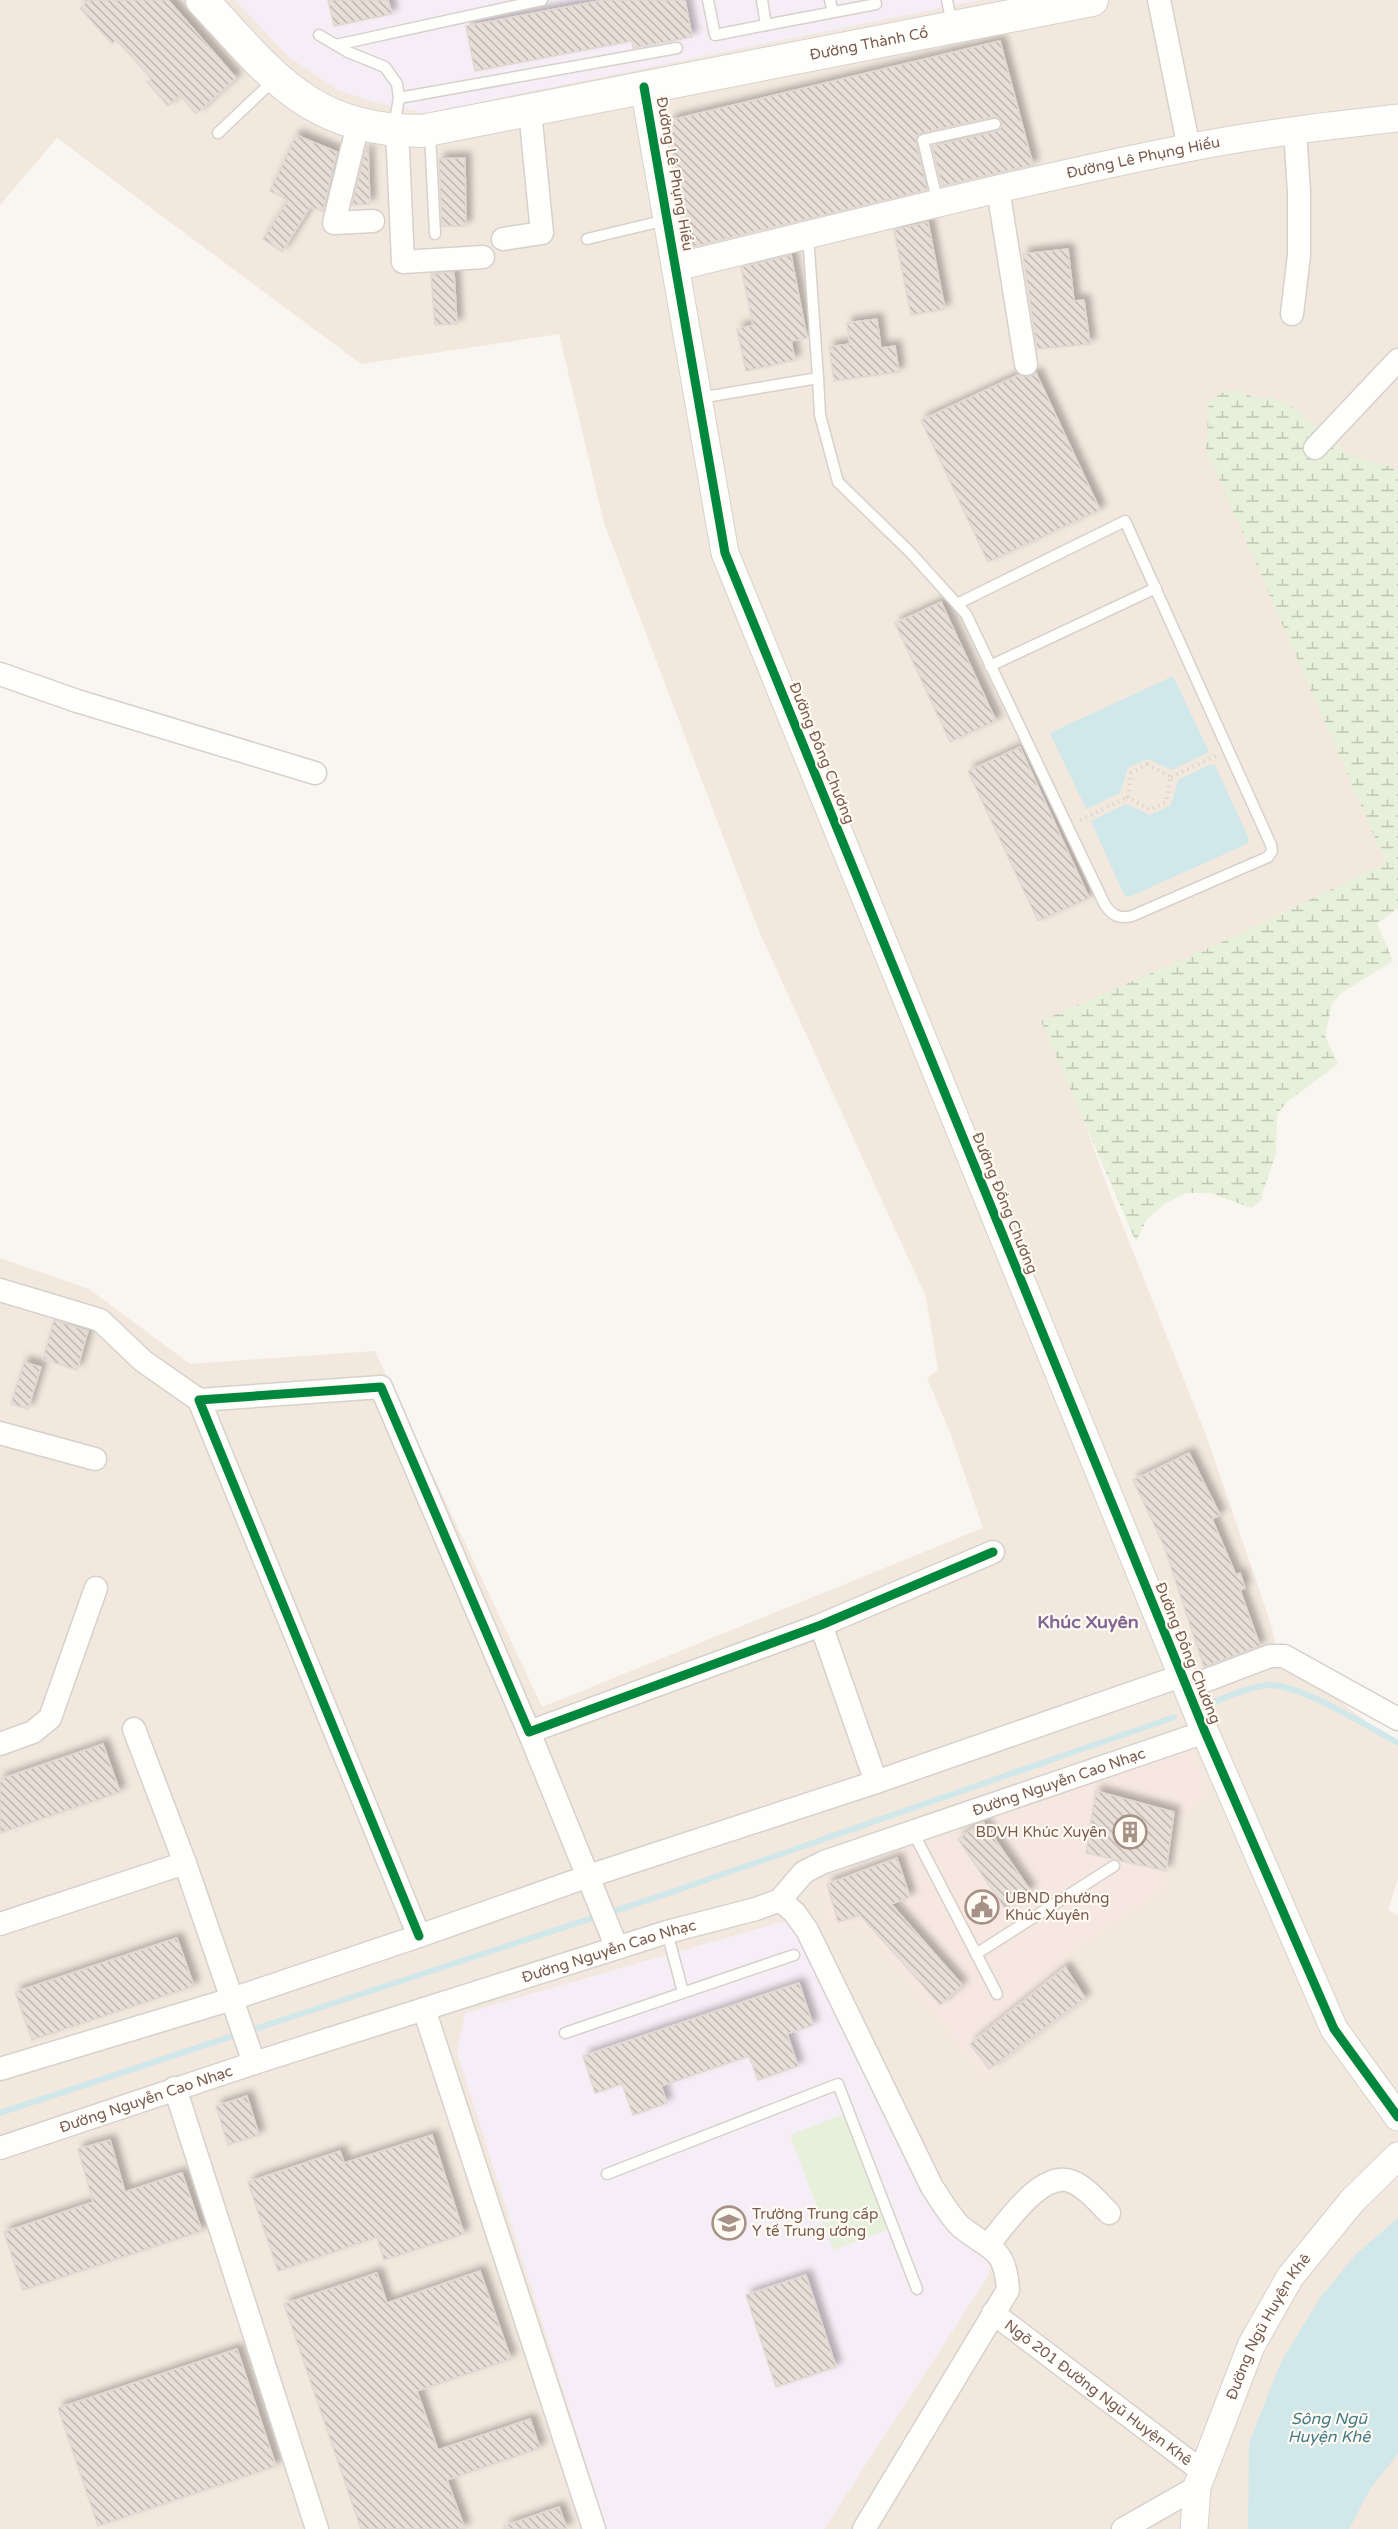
<svg xmlns="http://www.w3.org/2000/svg" width="1398" height="2529" font-family="'Varela Round',sans-serif">
<style>
.residential{fill:#f2e8de}
.commercial{fill:#f6e8e1}
.education{fill:#f6eef6}
.wetland{fill:url(#wetland-marsh)}
.pitch{fill:#e7f0db}
.water{fill:#d0e8ea}
.lines{fill:none;stroke-linecap:round;stroke-linejoin:round}
.stream{stroke:#d0e8ea;stroke-width:6}
.building{fill:url(#building-back-hatch);stroke:#e2d8d2;stroke-width:1.5;filter:url(#shadow)}
.service-casing{stroke:#d7d1cb;stroke-width:13}
.minor-casing{stroke:#d7d1cb;stroke-width:25}
.tertiary-casing{stroke:#d7d1cb;stroke-width:29}
.secondary-casing{stroke:#d9d2cb;stroke-width:34}
.path{stroke:#dcd5d0;stroke-width:4;stroke-dasharray:1.5 4.5;stroke-linecap:butt}
.service{stroke:#fefefd;stroke-width:10}
.minor{stroke:#fefefd;stroke-width:22}
.tertiary{stroke:#fefefd;stroke-width:27}
.secondary{stroke:#fefefd;stroke-width:32}
.cycleway-casing{stroke:#fffaf3;stroke-width:13}
.cycleway{stroke:#00873e;stroke-width:9}
.labels{text-anchor:middle;dominant-baseline:central;stroke-width:4.5;stroke-linejoin:round;paint-order:stroke}
.street-label{font-size:15px;fill:#7a5c4d;stroke:#fffaf3}
.poi-label{font-size:15px;fill:#7a5c4d;stroke:#fffaf3;text-anchor:start}
.water-label{font-size:16px;font-style:italic;fill:#437c86;stroke:#fffaf3}
.quarter-label{font-size:18px;font-weight:bold;fill:#846695;stroke:#fffaf3}
</style>
<defs>
<pattern id="wetland-marsh" width="20" height="14" patternUnits="userSpaceOnUse" patternTransform="scale(1.5)"><rect width="20" height="14" fill="#e7f0db"/><path d="M1 5h8M5 5V1M11 12h8M15 12V8" fill="none" stroke="#c0c6b4"/></pattern>
<pattern id="building-back-hatch" width="6" height="6" patternUnits="userSpaceOnUse" patternTransform="scale(1.5)"><rect width="6" height="6" fill="#e6ded7"/><path d="M-1 5l2 2M0 0l6 6M5-1l2 2" fill="none" stroke="#bfb7b1"/></pattern>
<filter id="shadow"><feDropShadow dx="5.5" dy="-5.5" stdDeviation="3" flood-color="#0004"/></filter>
</defs>
<rect width="100%" height="100%" fill="#f9f5f0"/>
<polygon class="residential" points="0,0 1398,0 1398,510 1394,865 1049,1024 1112,1199 1206,1435 1272,1627 1276,1650 1398,1747 1398,1879 1388,1910 1398,1915 1398,2529 0,2529 0,1258 89,1289 190,1364 375,1351 542,1707 983,1528 950,1432 927,1378 938,1370 926,1297 759,931 604,523 559,334 361,364 57,138 0,205"/>
<polygon class="commercial" points="1192,1747 1209,1794 1150,1846 1165,1888 1064,1957 1086,2001 983,2076 865,1926 831,1927 820,1881"/>
<g class="education">
<polygon points="235,0 980,0 425,113 378,103 338,90 289,57"/>
<polygon points="788,1920 799,1926 911,2173 932,2207 963,2239 987,2259 990,2268 987,2278 824,2529 607,2529 457,2052 465,2013"/>
</g>
<polygon class="wetland" points="1226,391 1241,391 1254,398 1272,397 1292,406 1350,455 1398,469 1398,908 1377,924 1393,961 1341,993 1332,1004 1325,1036 1338,1064 1287,1102 1277,1114 1276,1154 1264,1188 1262,1199 1252,1208 1210,1193 1186,1193 1166,1203 1147,1219 1136,1242 1041,1021 1220,943 1386,863 1206,449 1209,401"/>
<polygon class="pitch" points="844,2114 887,2230 833,2250 790,2135"/>
<g class="water">
<polygon points="1171,677 1174,678 1209,752 1172,770 1147,759 1128,768 1120,793 1086,809 1050,733"/>
<polygon points="1209,765 1215,765 1249,839 1247,844 1129,897 1124,895 1091,821 1126,804 1150,815 1171,805 1178,780"/>
<polygon points="1398,2218 1398,2454 1372,2486 1349,2529 1248,2529 1249,2443 1281,2362 1320,2298 1356,2254"/>
</g>
<g class="lines">
<g class="stream">
<path d="M1202,1707c18,-7 52,-23 70,-22 35,3 95,41 126,58"/>
<polyline points="248,2031 669,1893 1174,1717"/>
<polyline points="0,2113 239,2034"/>
</g>
</g>
<g class="building">
<polygon points="89,0 168,0 236,78 196,114 180,95 168,106 147,82 151,79 134,59 116,40 112,44 80,8"/>
<polygon points="328,0 388,0 392,14 334,26"/>
<polygon points="604,0 685,0 692,37 633,48 632,41 475,71 466,26"/>
<polygon points="1000,41 1033,165 942,186 932,146 997,131 1002,127 1002,122 998,117 993,117 921,133 918,135 916,141 927,190 692,247 668,128 671,120"/>
<polygon points="296,135 337,152 323,211 310,207 282,252 263,239 288,200 270,191"/>
<polygon points="365,150 368,150 370,204 352,205"/>
<polygon points="465,158 466,226 442,226 439,159"/>
<polygon points="928,222 945,309 911,315 894,230"/>
<polygon points="1068,249 1074,301 1084,300 1090,344 1037,349 1023,254"/>
<polygon points="791,255 807,338 791,341 795,360 746,371 737,329 753,325 741,267"/>
<polygon points="454,272 457,324 435,325 431,274"/>
<polygon points="877,319 881,348 895,346 899,372 834,381 829,347 850,344 847,323"/>
<polygon points="1036,373 1100,510 988,562 921,420 1018,375 1028,377"/>
<polygon points="941,602 996,721 950,742 895,623"/>
<polygon points="1020,747 1089,898 1038,921 968,771"/>
<polygon points="54,1320 88,1331 77,1370 43,1359"/>
<polygon points="24,1362 41,1367 28,1409 11,1404"/>
<polygon points="1189,1453 1220,1515 1212,1519 1236,1575 1240,1573 1245,1588 1240,1590 1260,1646 1204,1667 1164,1546 1133,1480"/>
<polygon points="103,1744 120,1792 0,1833 0,1779"/>
<polygon points="1096,1791 1174,1812 1166,1871 1086,1853"/>
<polygon points="983,1822 1030,1890 1005,1909 958,1839"/>
<polygon points="897,1858 910,1897 891,1904 962,1985 940,2005 860,1915 838,1922 827,1884"/>
<polygon points="177,1938 194,1986 32,2040 15,1992"/>
<polygon points="1065,1967 1085,1998 989,2069 970,2044"/>
<polygon points="799,1983 813,2025 787,2034 798,2066 758,2080 749,2056 661,2086 667,2103 633,2115 622,2084 595,2093 583,2056"/>
<polygon points="247,2096 259,2135 228,2145 216,2106"/>
<polygon points="432,2135 464,2234 384,2260 377,2237 278,2271 248,2182 340,2151 344,2163"/>
<polygon points="110,2140 125,2192 182,2173 202,2231 23,2290 4,2232 93,2202 78,2149"/>
<polygon points="480,2271 511,2359 417,2391 438,2450 530,2419 540,2448 447,2480 465,2529 361,2529 284,2304 377,2273 387,2303"/>
<polygon points="806,2275 836,2367 776,2387 746,2295"/>
<polygon points="237,2349 276,2466 98,2526 58,2408"/>
<polygon points="559,2507 567,2529 504,2529 504,2526"/>
</g>
<g class="lines">
<defs>
<g id="service">
<polyline points="708,0 715,35 766,25"/>
<polyline points="762,0 766,25 876,4 875,0"/>
<polyline points="830,0 833,12"/>
<polyline points="947,0 952,24"/>
<polyline points="319,35 348,52 385,67 397,84 399,98 394,126"/>
<polyline points="336,45 542,0"/>
<polyline points="399,98 677,48"/>
<polyline points="218,133 275,79"/>
<polyline points="430,133 435,234"/>
<polyline points="938,204 923,140 995,124"/>
<polyline points="587,239 666,220"/>
<path d="M818,378l2,37 18,67 72,70 56,62 139,291c8,11 14,14 27,11l136,-59 4,-6 -1,-6 -146,-324 -168,83"/>
<polyline points="699,398 818,378 808,235"/>
<polyline points="990,666 1156,588"/>
<polyline points="913,1832 997,1994"/>
<polyline points="667,1932 683,1992"/>
<polyline points="976,1954 1114,1866"/>
<polyline points="565,2033 794,1955"/>
<polyline points="607,2174 838,2084 917,2289"/>
</g>
<g id="minor">
<polyline points="1159,0 1189,148"/>
<polyline points="358,124 334,223 373,221"/>
<polyline points="397,129 403,262 483,257"/>
<polyline points="998,189 1026,364"/>
<polyline points="503,239 542,233 530,111"/>
<polyline points="1292,314 1299,255 1299,192 1295,130"/>
<polyline points="1315,448 1398,360"/>
<polyline points="0,674 77,701 315,773"/>
<polyline points="0,1290 100,1320 143,1361 199,1400"/>
<polyline points="0,1433 95,1459"/>
<polyline points="821,1625 876,1782"/>
<polyline points="1186,1688 1270,1656 1284,1656 1398,1719"/>
<polyline points="134,1729 185,1863 254,2063"/>
<polyline points="529,1732 617,1948"/>
<polyline points="0,1744 33,1732 50,1718 96,1588"/>
<path d="M780,1900l14,12 13,18 125,257c9,13 17,28 28,39 30,25 45,19 48,64l-144,239"/>
<polyline points="0,1924 185,1863"/>
<polyline points="419,1936 199,1400 381,1387 529,1732 821,1625 993,1552"/>
<polyline points="424,2009 594,2529"/>
<polyline points="0,2069 232,1999 419,1936 589,1876 876,1782 1181,1676"/>
<polyline points="175,2088 317,2529"/>
<path id="s1" d="M0,2148l254,-85 413,-131 89,-23 24,-9 24,-28 20,-10 381,-130"/>
<path d="M988,2245c18,-21 54,-77 85,-63 14,6 25,20 36,31"/>
<path id="s2" d="M993,2313l210,159"/>
<polyline points="1123,2529 1197,2487"/>
</g>
<g id="tertiary">
<polyline points="644,87 725,553 1205,1732 1334,2029 1398,2117"/>
<path id="s3" d="M676,267c170,-41 340,-85 511,-119 70,-14 141,-22 211,-30"/>
<path id="s4" d="M1194,2529l3,-42 54,-141 39,-69 63,-77 45,-44"/>
</g>
<g id="secondary">
<path id="s5" d="M202,0c71,76 106,130 220,131l670,-131"/>
</g>
</defs>
<use href="#service" class="service-casing"/>
<use href="#minor" class="minor-casing"/>
<use href="#tertiary" class="tertiary-casing"/>
<use href="#secondary" class="secondary-casing"/>
<g class="path">
<polygon points="1147,764 1171,777 1166,802 1150,810 1128,797 1131,773"/>
<polyline points="1171,777 1216,756"/>
<polyline points="1080,820 1128,797"/>
</g>
<use href="#service" class="service"/>
<use href="#minor" class="minor"/>
<use href="#tertiary" class="tertiary"/>
<use href="#secondary" class="secondary"/>
<defs>
<g id="cycleway">
<polyline points="644,87 725,553 1205,1732 1334,2029 1398,2117"/>
<polyline points="419,1936 199,1400 381,1387 529,1732 821,1625 993,1552"/>
</g>
</defs>
<use href="#cycleway" class="cycleway-casing"/>
<use href="#cycleway" class="cycleway"/>
</g>
<defs>
<symbol id="building-ring" viewBox="-11 -11 22 22"><circle r="9.5" fill="#fffaf3" stroke="#a69286" stroke-width="1.5"/><path d="M-4-6H4V6H1V3H-1V6H-4ZM-2.5-4.3h1.7v1.8h-1.7ZM.8-4.3h1.7v1.8H.8ZM-2.5-1h1.7V.8h-1.7ZM.8-1h1.7V.8H.8Z" fill="#a69286"/></symbol>
<symbol id="civic-ring" viewBox="-11 -11 22 22"><circle r="9.5" fill="#fffaf3" stroke="#a69286" stroke-width="1.5"/><path d="M-.6-6.5H3V-4.5H.6V-3L4-1V1h2V6H-6V1h2V-1L-.6-3ZM-1.2 2.5V6h2.4V2.5Z" fill="#a69286"/></symbol>
<symbol id="university-ring" viewBox="-11 -11 22 22"><circle r="9.5" fill="#fffaf3" stroke="#a69286" stroke-width="1.5"/><path d="M0-5L7-2L0 1L-7-2ZM-4 1L0 2.5L4 1V4Q0 6-4 4Z" fill="#a69286"/></symbol>
</defs>
<g fill-rule="evenodd">
<use href="#building-ring" x="1111" y="1813" width="38" height="38"/>
<use href="#civic-ring" x="963" y="1888" width="38" height="38"/>
<use href="#university-ring" x="710" y="2204" width="38" height="38"/>
</g>
<g class="labels">
<g class="street-label">
<text stroke="none"><textPath href="#s5" startOffset="722">Đường Thành Cổ</textPath></text>
<text stroke="none"><textPath href="#s3" startOffset="480">Đường Lê Phụng Hiểu</textPath></text>
<text transform="translate(675 174) rotate(80)">Đường Lê Phụng Hiểu</text>
<text transform="translate(822 753) rotate(68)">Đường Đồng Chương</text>
<text transform="translate(1005 1203) rotate(68)">Đường Đồng Chương</text>
<text transform="translate(1188 1653) rotate(68)">Đường Đồng Chương</text>
<text stroke="none"><textPath href="#s1" startOffset="1126">Đường Nguyễn Cao Nhạc</textPath></text>
<text stroke="none"><textPath href="#s1" startOffset="640">Đường Nguyễn Cao Nhạc</textPath></text>
<text stroke="none"><textPath href="#s1" startOffset="154">Đường Nguyễn Cao Nhạc</textPath></text>
<text stroke="none"><textPath href="#s4" startOffset="218">Đường Ngũ Huyện Khê</textPath></text>
<text stroke="none"><textPath href="#s2" startOffset="132">Ngõ 201 Đường Ngũ Huyện Khê</textPath></text>
</g>
<g class="poi-label">
<text x="1107" y="1832" text-anchor="end">BDVH Khúc Xuyên</text>
<text x="1005" y="1898">UBND phường<tspan x="1005" dy="17">Khúc Xuyên</tspan></text>
<text x="752" y="2214">Trường Trung cấp<tspan x="752" dy="17">Y tế Trung ương</tspan></text>
</g>
<g class="water-label">
<text x="1329" y="2419">Sông Ngũ<tspan x="1329" dy="18">Huyện Khê</tspan></text>
</g>
<g class="quarter-label">
<text x="1088" y="1622">Khúc Xuyên</text>
</g>
</g>
</svg>
